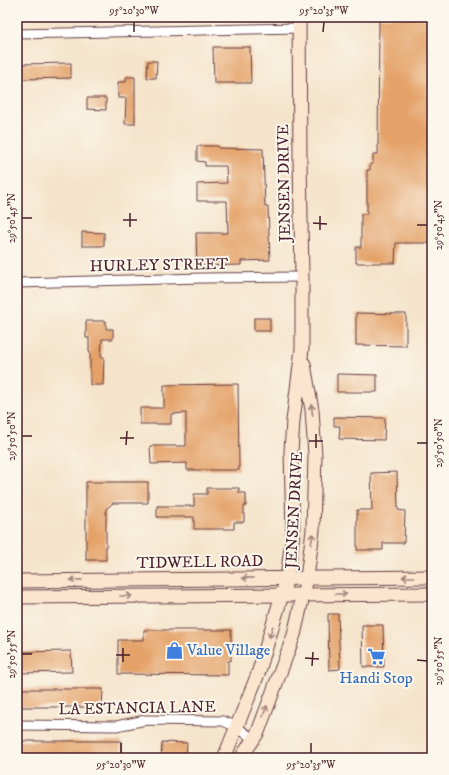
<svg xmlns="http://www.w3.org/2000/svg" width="449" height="775" font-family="'IM FELL DW Pica',serif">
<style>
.building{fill:#e4a167}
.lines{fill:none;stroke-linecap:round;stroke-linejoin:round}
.street-casing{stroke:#643d43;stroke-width:11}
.secondary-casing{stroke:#643d43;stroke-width:15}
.street{stroke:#fff;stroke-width:9}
.secondary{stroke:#fbe5cf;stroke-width:13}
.oneway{stroke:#a2827d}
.ticks{fill:none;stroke:#4a1f2b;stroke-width:1.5}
.labels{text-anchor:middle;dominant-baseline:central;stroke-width:4;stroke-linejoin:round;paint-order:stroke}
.street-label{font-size:16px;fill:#4a1f2b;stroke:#fbf7ec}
.shop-label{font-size:16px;fill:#366cbe;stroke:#fbf7ec;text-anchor:start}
.neatline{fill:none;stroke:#4a1f2b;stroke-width:1.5}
.ticks-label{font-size:10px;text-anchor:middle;fill:#4a1f2b}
</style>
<rect width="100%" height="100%" fill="#fbf7ec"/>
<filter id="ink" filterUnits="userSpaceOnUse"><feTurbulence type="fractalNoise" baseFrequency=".025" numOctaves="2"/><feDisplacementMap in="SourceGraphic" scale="8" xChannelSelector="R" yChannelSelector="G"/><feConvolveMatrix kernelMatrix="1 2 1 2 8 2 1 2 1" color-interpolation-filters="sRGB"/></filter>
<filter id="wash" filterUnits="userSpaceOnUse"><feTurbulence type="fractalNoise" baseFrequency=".012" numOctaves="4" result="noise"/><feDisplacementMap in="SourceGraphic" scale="16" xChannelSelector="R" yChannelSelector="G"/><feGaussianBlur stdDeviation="0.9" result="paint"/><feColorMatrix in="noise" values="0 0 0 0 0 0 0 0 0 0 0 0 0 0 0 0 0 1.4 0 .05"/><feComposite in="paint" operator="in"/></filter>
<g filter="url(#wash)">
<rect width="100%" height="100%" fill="#f5e4cb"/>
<g id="blocks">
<g class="building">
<polygon points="379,17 432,18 432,243 396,243 395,263 356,263 356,247 361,247 361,214 367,214 367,170 370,170 370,164 373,164 373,154 378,154"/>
<polygon points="213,47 250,47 251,83 214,83"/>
<polygon points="148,61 157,61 156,78 147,78"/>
<polygon points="71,63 71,78 18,79 18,64"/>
<polygon points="126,77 135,77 135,124 125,124 126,98 118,98 118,82 126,82"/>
<polygon points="87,98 106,98 106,110 87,109"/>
<polygon points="197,146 218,146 218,148 263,149 265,207 268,207 270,260 241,261 241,265 197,266 196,233 228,233 227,201 197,201 197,184 227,183 226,166 205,166 205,162 197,161"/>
<polygon points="82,232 104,233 104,246 82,246"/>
<polygon points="356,313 406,314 406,346 356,345"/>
<rect x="254" y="318" width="16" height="13"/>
<polygon points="86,321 106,321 106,329 113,329 113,339 102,339 101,357 104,357 103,385 90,385 90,352 89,352 89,338 86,338"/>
<polygon points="337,374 377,375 377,392 337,392"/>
<polygon points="238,384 239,470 187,470 187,463 151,464 150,446 186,446 186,413 171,414 171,424 140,424 140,408 164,408 164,385"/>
<polygon points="334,417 385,418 384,440 339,439 340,426 334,426"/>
<polygon points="397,472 398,510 405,511 404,543 383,543 383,550 357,550 357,510 372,510 371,473"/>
<polygon points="86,482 148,482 148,503 113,503 106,509 106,560 86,560"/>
<polygon points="207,488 239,488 239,493 246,493 246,506 244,506 244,522 234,522 234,529 194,529 194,517 157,517 157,506 194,506 194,494 207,494"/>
<polygon points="328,614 338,614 340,669 329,670"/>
<polygon points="362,625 383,625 384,667 363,667"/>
<polygon points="144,630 231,630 231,661 228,661 228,675 118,674 118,640 144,640"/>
<polygon points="71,651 72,672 17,673 17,652"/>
<polygon points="17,689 103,689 102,707 17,707"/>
<rect x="17" y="741" width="104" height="17"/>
<polygon points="162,742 187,743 186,758 161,758"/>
</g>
</g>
</g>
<g filter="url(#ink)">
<use href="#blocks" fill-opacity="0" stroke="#643d43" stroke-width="1"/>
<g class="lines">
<defs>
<g id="street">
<polyline points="17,34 299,28"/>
<polyline points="17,283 203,278 302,277"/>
<polyline points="17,725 116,726 146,720 223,721 237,727 253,739"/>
</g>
<g id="secondary">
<polyline points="17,581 432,577"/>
<polyline points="17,597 432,594"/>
<polyline points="224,758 258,674 287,578 293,533 291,452 293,421 302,349 302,277 300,159 299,17"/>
<polyline points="241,758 258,732 294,635 307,578 313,530 315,455 312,410 304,364"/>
</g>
</defs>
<use href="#street" class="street-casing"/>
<use href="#secondary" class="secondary-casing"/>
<use href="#street" class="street"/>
<use href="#secondary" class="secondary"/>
</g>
<defs><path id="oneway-shaft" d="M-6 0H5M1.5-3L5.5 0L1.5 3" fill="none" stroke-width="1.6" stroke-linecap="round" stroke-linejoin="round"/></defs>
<g class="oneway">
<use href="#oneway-shaft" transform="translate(312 410) rotate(-97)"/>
<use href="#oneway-shaft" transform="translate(312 539) rotate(-82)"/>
<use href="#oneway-shaft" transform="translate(408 577) rotate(180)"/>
<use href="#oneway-shaft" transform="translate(248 578) rotate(179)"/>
<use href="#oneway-shaft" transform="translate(76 580) rotate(179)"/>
<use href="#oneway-shaft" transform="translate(341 594)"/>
<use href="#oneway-shaft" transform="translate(126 596)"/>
<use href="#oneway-shaft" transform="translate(271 632) rotate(107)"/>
<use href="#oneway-shaft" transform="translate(265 711) rotate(-70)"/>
</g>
</g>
<path class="ticks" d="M134,32v-10M323,32l1,-10M22,218h10M123,220h14M313,223l14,1M417,225h10M130,227v-14M320,230v-14M22,436h10M120,438h14M309,441h14M417,443h10M126,445l1,-14M316,448v-14M22,654h10M116,655h14M305,658l14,1M417,660l10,1M123,662v-14M312,666l1,-14M121,753v-10M311,753v-10"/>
<defs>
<symbol id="shop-bare" viewBox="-9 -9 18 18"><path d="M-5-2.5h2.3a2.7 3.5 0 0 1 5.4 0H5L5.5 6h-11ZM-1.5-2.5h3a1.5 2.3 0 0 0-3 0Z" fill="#3f7fe0" stroke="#fbf7ec" stroke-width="2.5" paint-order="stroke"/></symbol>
<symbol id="supermarket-bare" viewBox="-9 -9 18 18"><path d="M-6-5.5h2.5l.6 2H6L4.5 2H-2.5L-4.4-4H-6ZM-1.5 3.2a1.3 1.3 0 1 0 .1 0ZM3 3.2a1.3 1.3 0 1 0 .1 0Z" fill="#3f7fe0" stroke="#fbf7ec" stroke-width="2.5" paint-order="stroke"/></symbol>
</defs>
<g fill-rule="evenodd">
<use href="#shop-bare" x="162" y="638" width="25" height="25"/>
<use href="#supermarket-bare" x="364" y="644" width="25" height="25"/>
</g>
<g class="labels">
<g class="street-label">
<text transform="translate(284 183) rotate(-91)">JENSEN DRIVE</text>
<text transform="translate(159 265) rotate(-1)">HURLEY STREET</text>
<text transform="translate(294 510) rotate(-87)">JENSEN DRIVE</text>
<text transform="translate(200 562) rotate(-1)">TIDWELL ROAD</text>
<text transform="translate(137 708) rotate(-1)">LA ESTANCIA LANE</text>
</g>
<g class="shop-label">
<text x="187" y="650">Value Village</text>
<text x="376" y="678" text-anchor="middle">Handi Stop</text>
</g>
</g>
<rect width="449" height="775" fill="none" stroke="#fbf7ec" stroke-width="44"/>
<rect x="22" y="22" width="405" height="731" class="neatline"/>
<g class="ticks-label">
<text x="134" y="14">95°20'30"W</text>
<text x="324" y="14">95°20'35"W</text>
<text transform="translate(11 218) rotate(-90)" y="4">29°50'45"N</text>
<text transform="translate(438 225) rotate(-90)" y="4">29°50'45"N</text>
<text transform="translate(11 436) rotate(-90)" y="4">29°50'50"N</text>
<text transform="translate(438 443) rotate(-90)" y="4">29°50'50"N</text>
<text transform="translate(11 654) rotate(-90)" y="4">29°50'55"N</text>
<text transform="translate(438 661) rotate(-90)" y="4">29°50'55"N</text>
<text x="121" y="768">95°20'30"W</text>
<text x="311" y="768">95°20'35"W</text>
</g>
</svg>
